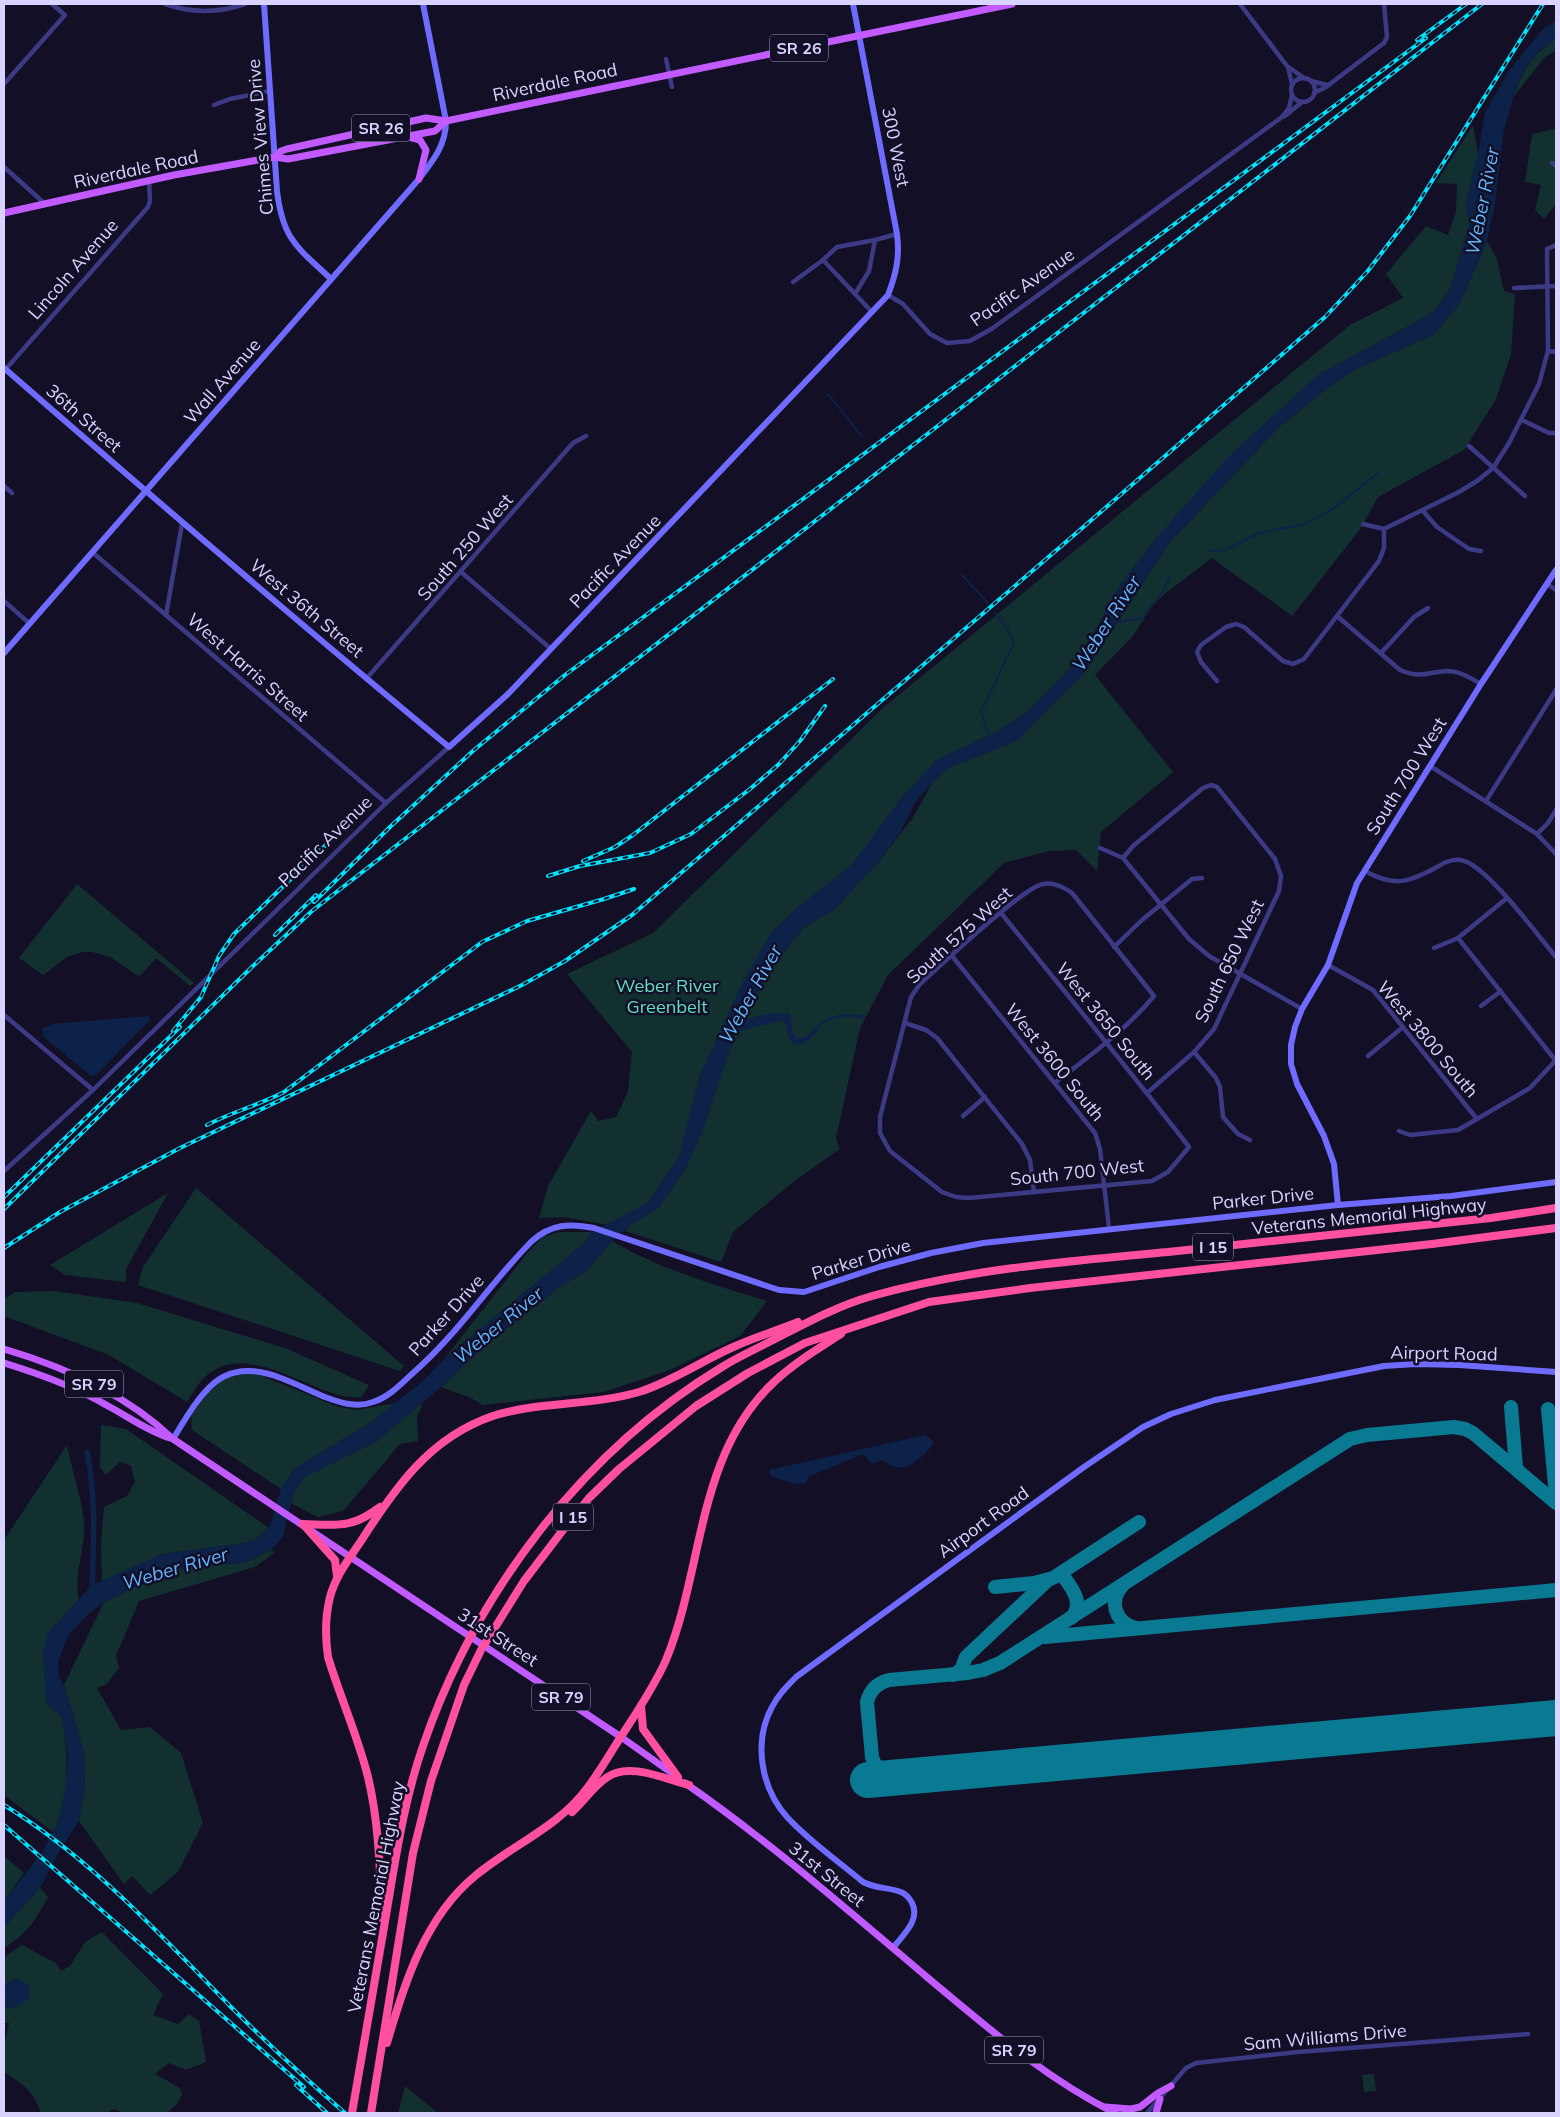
<svg xmlns="http://www.w3.org/2000/svg" width="1560" height="2117" font-family="Mulish,sans-serif">
<style>
.green{fill:#12302f}
.water{fill:#0c2248}
.lines{fill:none;stroke-linecap:round;stroke-linejoin:round}
.stream{stroke:#0c2248;stroke-width:2}
.canal{stroke:#0c2248;stroke-width:5.5}
.taxiway{stroke:#0a7a92;stroke-width:14}
.runway{stroke:#0a7a92;stroke-width:36}
.street{stroke:#3d3a85;stroke-width:4.5}
.secondary{stroke:#6f6bff;stroke-width:6}
.primary{stroke:#c25bff;stroke-width:7}
.highway{stroke:#ff4fa3;stroke-width:8}
.rail-casing{stroke:#00e5ff;stroke-width:4}
.rail{stroke:#130f26;stroke-width:2;stroke-dasharray:5.5;stroke-linecap:butt}
.labels{text-anchor:middle;dominant-baseline:central;stroke-width:5;stroke-linejoin:round;paint-order:stroke}
.shield{fill:#130f26;stroke:#9e99be;stroke-width:1}
.shield-label{font-size:16px;font-weight:bold;fill:#d9d4ff}
.street-label{font-size:18px;fill:#d9d4ff;stroke:#130f26}
.park-label{font-size:18px;fill:#5fe0c0;stroke:#130f26}
.water-label{font-size:19px;font-style:italic;fill:#62b6ff;stroke:#130f26}
</style>
<rect width="100%" height="100%" fill="#130f26"/>
<g class="green">
<path d="M1556,39v11l-12,8 -30,38c7,-25 20,-43 42,-57z"/>
<polygon points="1473,125 1478,154 1466,203 1470,223 1450,289 1437,308 1429,315 1318,375 1158,536 1121,584 1092,636 1071,667 1029,711 998,731 937,760 891,813 852,865 801,905 773,931 700,1075 679,1157 648,1203 609,1225 562,1217 539,1218 548,1186 591,1111 598,1121 616,1117 628,1092 632,1052 567,974 653,933 884,707 1350,325 1403,298 1386,274 1426,226 1448,235 1456,211 1457,184 1436,183"/>
<polygon points="1554,129 1556,131 1556,204 1544,219 1535,210 1541,185 1525,182 1532,134"/>
<polygon points="1487,241 1497,259 1504,291 1515,294 1511,355 1495,401 1464,450 1378,497 1361,528 1292,616 1212,558 1163,595 1150,609 1133,636 1095,675 1173,772 1101,832 1097,871 1076,850 1049,851 1004,863 888,975 860,1028 836,1138 840,1149 797,1179 733,1232 721,1262 625,1231 630,1225 659,1207 702,1132 724,1065 741,1021 771,968 804,927 835,909 863,878 873,869 912,819 932,783 948,768 1018,740 1083,675 1169,543 1278,428 1329,387 1356,369 1433,335 1460,303"/>
<polygon points="77,884 194,983 190,986 156,958 142,974 138,976 110,957 92,952 83,952 67,957 43,975 19,958"/>
<polygon points="196,1188 404,1366 400,1371 138,1285 143,1267"/>
<polygon points="168,1193 126,1269 126,1282 65,1275 50,1265"/>
<polygon points="559,1232 591,1232 587,1241 445,1358 528,1252 543,1237"/>
<path d="M612,1241c47,28 103,44 155,60l-27,35 -70,34 -66,22 -121,13 -12,-7 -30,-11 50,-47 66,-51 30,-19z"/>
<path d="M54,1291l83,12 148,45 84,37 -8,13c-6,-1 -13,-1 -19,-2 -41,-10 -103,-57 -140,-16 -6,6 -10,15 -15,22l-78,-47 -105,-39v-17l11,-7z"/>
<polygon points="237,1374 257,1374 336,1406 356,1410 397,1403 370,1423 294,1469 281,1489 192,1430 191,1416 206,1395 223,1379"/>
<polygon points="423,1404 417,1416 418,1441 400,1444 343,1511 318,1517 291,1503 294,1492 305,1476 377,1441 417,1407"/>
<polygon points="101,1425 126,1429 269,1528 255,1540 238,1544 163,1554 102,1581 101,1544 104,1507 127,1496 135,1482 131,1466 120,1462 106,1475 100,1468"/>
<path d="M67,1445c5,25 14,51 17,77 2,26 -11,53 -5,77l-31,34 -2,70 16,14c6,39 9,78 -9,115l-49,-37v-255z"/>
<polygon points="272,1549 274,1553 255,1567 139,1601 116,1656 119,1668 107,1684 97,1688 121,1730 150,1727 181,1753 203,1823 178,1872 150,1895 132,1876 124,1884 79,1821 85,1787 84,1752 64,1685 104,1602 154,1578 191,1566 244,1563"/>
<polygon points="4,1856 24,1873 4,1901"/>
<path d="M40,1888l8,9c-15,26 -18,34 -44,51v-21z"/>
<path d="M102,1932l61,62 -10,21 25,9 11,-10 10,7 7,41 -20,8 -17,-7 -14,11 25,14 2,7 -5,9 -10,9h-43l-10,-4 -8,4h-65c-8,-23 -17,-28 -37,-41v-30h1l4,-19h-5v-15l13,-1 -1,-29 -12,7v-28l18,-12 34,18 5,8 9,-5 15,-24z"/>
<polygon points="1374,2074 1376,2091 1364,2092 1362,2075"/>
<polygon points="405,2086 438,2113 398,2113"/>
</g>
<g class="water">
<path d="M1556,21v18l-15,10 -16,19 -8,17 -13,44 -9,75 -8,37 -27,62 -27,32 -77,34 -27,18 -51,41 -109,115 -86,132 -65,65 -70,28 -16,15 -17,20 -15,30 -27,36 -10,9 -28,31 -31,18 -33,41 -29,52 26,-6 22,-1 3,21 3,4c13,1 14,-5 22,-13 12,-12 31,-12 46,-9l-2,3c-13,-4 -29,-3 -41,6 -2,3 -4,7 -7,10 -17,18 -26,9 -28,-12l-6,-2 -44,11 -34,100 -17,38 -26,37 -29,18 -18,16 -25,29 -30,19 -66,51 -50,47 -64,54 -72,36 -11,15 -11,45 -11,12 -28,14 -53,3 -38,12 -49,24 -16,12 -20,22 -10,26 1,15 5,8 20,67 1,35 -6,34 -19,29 -20,38 -36,39v-26l39,-50 15,-30 7,-30 3,-33 -6,-41 -16,-14 -3,-51 5,-19 44,-48 71,-31 75,-10 17,-4 14,-12 12,-39 13,-20 76,-46 54,-43 21,-22 142,-117 4,-9 57,-29 31,-46 21,-82 48,-104 25,-40 28,-26 51,-40 51,-70 34,-35 61,-29 31,-20 42,-44 21,-31 29,-52 37,-48 71,-80 89,-81 111,-60 8,-7 13,-19 20,-66 -4,-20 12,-49 7,-41 23,-41 34,-42z"/>
<polygon points="149,1016 150,1020 96,1075 91,1076 44,1037 42,1029 52,1024"/>
<path d="M925,1435l9,7c-6,11 -25,29 -38,25 -5,-1 -10,-5 -14,-7l-10,4 -9,-10 -55,23 -2,6 -11,1 -24,-8 -2,-6z"/>
<polygon points="16,1978 30,1986 29,1998 17,2007 4,2008 4,1985"/>
</g>
<g class="lines">
<g class="stream">
<polyline points="828,394 862,437"/>
<polyline points="1209,551 1226,550 1259,533 1305,524 1334,508 1378,473"/>
<polyline points="962,575 988,603"/>
<polyline points="1118,622 1142,618 1164,590 1170,576"/>
<path d="M989,738l-8,-27c13,-22 21,-46 33,-68l-7,-15 -12,-15"/>
</g>
<path class="canal" d="M87,1452c9,46 7,86 5,133l2,6"/>
<g class="taxiway">
<polyline points="1511,1407 1516,1467 1519,1472"/>
<polyline points="1548,1409 1556,1496"/>
<path d="M1061,1573c9,13 25,30 10,45"/>
<path d="M1123,1585c-15,16 -8,38 13,43"/>
<polyline points="995,1587 1034,1583 1053,1578 1139,1522"/>
<polyline points="1045,1637 1556,1590"/>
<polyline points="953,1675 961,1670 966,1657 1048,1580"/>
<path d="M899,1777c-13,-1 -23,-6 -27,-20l-5,-55c3,-12 10,-19 22,-22l79,-7 15,-3 17,-7 350,-224 17,-4 87,-8 11,2 8,4 83,70"/>
</g>
<polyline class="runway" points="868,1780 1556,1718"/>
<g class="street">
<path d="M165,4c26,9 54,9 80,0"/>
<polyline points="1240,4 1287,66 1304,78"/>
<polyline points="666,59 672,87"/>
<polyline points="1288,67 1292,84"/>
<circle cx="1303" cy="90" r="12"/>
<polyline points="1311,81 1327,85"/>
<polyline points="4,84 65,15 52,4"/>
<polyline points="1314,93 1326,87 1384,43 1387,37 1384,4"/>
<polyline points="214,105 230,99 270,91"/>
<polyline points="1285,116 1302,102"/>
<polyline points="1552,163 1556,166"/>
<polyline points="4,167 44,203"/>
<polyline points="875,240 897,234"/>
<polyline points="793,282 823,260"/>
<polyline points="1514,288 1556,286"/>
<polyline points="855,294 869,271 875,240 837,247 823,260 872,312"/>
<polyline points="888,295 903,304 930,334 947,343 970,341 993,328 1282,117 1289,108 1292,95"/>
<polyline points="1548,351 1556,352"/>
<polyline points="5,370 148,207 150,201 149,181"/>
<polyline points="1522,420 1549,433 1556,433"/>
<polyline points="1469,446 1525,496"/>
<polyline points="4,486 12,493"/>
<polyline points="1423,511 1437,527 1469,549 1481,551"/>
<polyline points="1363,524 1384,529 1459,492 1477,481 1493,468 1509,443 1539,384 1548,351 1547,249 1556,245"/>
<polyline points="92,552 386,803"/>
<polyline points="461,572 551,649"/>
<polyline points="1547,584 1556,590"/>
<polyline points="4,601 30,624"/>
<polyline points="166,615 182,524"/>
<path d="M1337,616l63,54c21,9 27,2 47,1 12,0 24,7 34,13"/>
<polyline points="1381,653 1414,617 1428,608"/>
<polyline points="367,678 573,443 586,436"/>
<polyline points="1217,681 1201,662 1197,652 1201,645 1226,627 1236,624 1244,627 1283,661 1293,664 1304,659 1379,561 1384,548 1384,529"/>
<polyline points="1430,766 1537,834 1556,854"/>
<polyline points="1486,801 1556,690"/>
<polyline points="1537,834 1548,823 1556,810"/>
<polyline points="1100,848 1123,858 1189,939 1209,956 1302,1009"/>
<polyline points="1123,858 1133,846 1203,788 1211,785 1217,787 1275,859 1281,876 1279,891 1214,1029 1194,1052 1147,1093"/>
<path d="M1365,871c30,17 45,11 74,-5 6,-4 14,-7 22,-6 25,4 77,76 95,97"/>
<path d="M1001,913c63,78 127,155 188,234l-21,25 -16,9 -183,17 -13,-1 -14,-5 -52,-41 -10,-18v-16l31,-120 9,-13c20,-18 103,-97 123,-100 11,-2 20,3 29,9l82,103c-28,34 -65,60 -99,87"/>
<polyline points="1458,938 1556,1061"/>
<polyline points="1114,947 1142,920 1192,879 1202,878"/>
<polyline points="1434,948 1458,938 1507,898"/>
<polyline points="952,956 1095,1133 1100,1149 1109,1228"/>
<polyline points="1328,965 1373,990 1477,1119"/>
<polyline points="1481,1006 1501,991"/>
<polyline points="4,1015 93,1090"/>
<polyline points="905,1023 926,1030 937,1038 1022,1144 1030,1160 1034,1192"/>
<polyline points="1194,1052 1216,1078 1220,1087 1223,1117 1238,1134 1250,1140"/>
<polyline points="1368,1056 1403,1027"/>
<polyline points="963,1116 985,1097"/>
<polyline points="1399,1131 1410,1135 1458,1130 1530,1088 1556,1060"/>
<polyline points="4,1171 93,1090 386,803 449,747"/>
<polyline points="1147,2113 1186,2068 1196,2063 1298,2052 1528,2034"/>
</g>
<g class="secondary">
<path d="M264,4l13,187c6,49 20,56 54,88"/>
<path d="M4,368c147,128 295,255 445,379l59,-53 380,-399c8,-21 12,-38 9,-61l-44,-230"/>
<path d="M4,653l415,-474c14,-18 27,-34 27,-58l-23,-117"/>
<polyline points="1338,1205 1334,1164 1324,1136 1297,1084 1291,1064 1291,1045 1295,1027 1302,1009 1328,965 1357,883 1481,684 1556,570"/>
<path d="M173,1439c10,-16 19,-33 32,-47 35,-42 81,-11 120,5 16,6 32,11 48,5 16,-5 28,-18 40,-29 45,-39 77,-90 119,-132 19,-17 38,-18 62,-13l185,62 25,2 75,-25 52,-14 52,-10 355,-38 113,-9 105,-14"/>
<path d="M893,1948c9,-12 28,-28 19,-45 -2,-4 -6,-9 -11,-11 -13,-5 -24,-3 -38,-10 -25,-21 -54,-41 -76,-65 -26,-29 -34,-75 -15,-110 6,-12 15,-21 24,-30l288,-210 59,-40 28,-13 44,-14 169,-34 32,-2 43,1 97,7"/>
</g>
<g class="primary">
<polyline points="409,137 420,140 426,150 419,179"/>
<polyline points="275,157 281,151 287,149 426,118 446,121 1012,4"/>
<polyline points="4,213 174,175 275,157 288,159 435,131 446,121"/>
<path d="M4,1349c61,18 122,45 169,90l448,298 55,39"/>
<path d="M4,1363c36,11 72,24 104,43 21,11 39,25 62,32"/>
<path d="M685,1783c85,59 164,128 243,195 60,50 117,100 187,135"/>
<polyline points="1105,2107 1131,2109 1140,2107 1158,2093 1171,2086"/>
<polyline points="1156,2113 1160,2099"/>
</g>
<g class="highway">
<path d="M303,1524c33,1 49,5 77,-17"/>
<polyline points="303,1524 335,1560 337,1576"/>
<polyline points="641,1706 643,1729 678,1777"/>
<path d="M572,1812c12,-11 21,-25 34,-34 22,-17 59,1 83,7"/>
<path d="M382,1918c-2,-48 -3,-95 -14,-141 -10,-41 -28,-80 -40,-120 -3,-21 -3,-40 2,-60 6,-22 19,-38 31,-56 34,-53 69,-104 132,-125 47,-15 98,-10 146,-24 32,-10 61,-30 92,-44 21,-10 45,-17 67,-26"/>
<path d="M387,2043c17,-59 38,-126 88,-167 37,-31 84,-49 113,-89 13,-17 24,-37 36,-55 15,-23 31,-47 42,-72 38,-92 30,-205 108,-278 20,-19 44,-33 67,-48"/>
<path d="M352,2113c10,-60 21,-120 31,-180 11,-63 19,-127 40,-187 53,-154 159,-294 299,-379 16,-10 34,-18 51,-27 33,-17 64,-34 99,-44 97,-27 197,-35 296,-44 108,-11 216,-22 323,-34l65,-10"/>
<polyline points="371,2113 413,1853 431,1781 464,1685 481,1650 524,1581 563,1530 589,1498 619,1469 696,1406 748,1373 805,1343 929,1302 1030,1288 1432,1244 1556,1228"/>
</g>
<defs>
<g id="rail">
<polyline points="1417,40 1466,4"/>
<polyline points="583,861 615,847 633,835 833,679"/>
<polyline points="548,876 580,866 650,853 691,834 750,789 778,765 800,741 825,706"/>
<polyline points="314,902 391,826 474,750 565,675 1426,38"/>
<polyline points="275,935 316,895"/>
<polyline points="173,1031 201,997 219,956 234,934 363,809"/>
<path d="M207,1125c25,-13 52,-20 77,-33l198,-150 45,-21 77,-22 30,-10"/>
<polyline points="4,1197 180,1027"/>
<polyline points="4,1209 253,966 312,911 1482,4"/>
<polyline points="4,1248 60,1212 180,1148 522,985 565,961 632,915 1073,536 1325,317 1367,272 1410,216 1543,4"/>
<path d="M4,1805c89,55 154,128 227,202 37,37 75,72 114,106"/>
<polyline points="4,1825 304,2087"/>
<polyline points="296,2085 327,2113"/>
</g>
</defs>
<use href="#rail" class="rail-casing"/>
<use href="#rail" class="rail"/>
</g>
<g class="labels">
<g class="shield">
<rect x="770" y="34.5" width="58" height="27" rx="4"/>
<rect x="352" y="114.5" width="58" height="27" rx="4"/>
<rect x="1193" y="1233.5" width="40" height="27" rx="4"/>
<rect x="65" y="1370.5" width="58" height="27" rx="4"/>
<rect x="553" y="1503.5" width="40" height="27" rx="4"/>
<rect x="532" y="1683.5" width="58" height="27" rx="4"/>
<rect x="985" y="2036.5" width="58" height="27" rx="4"/>
</g>
<g class="shield-label">
<text x="799" y="48">SR 26</text>
<text x="381" y="128">SR 26</text>
<text x="1213" y="1247">I 15</text>
<text x="94" y="1384">SR 79</text>
<text x="573" y="1517">I 15</text>
<text x="561" y="1697">SR 79</text>
<text x="1014" y="2050">SR 79</text>
</g>
<g class="street-label">
<text transform="translate(555 82) rotate(-12)">Riverdale Road</text>
<text transform="translate(260 137) rotate(-95)">Chimes View Drive</text>
<text transform="translate(896 147) rotate(79)">300 West</text>
<text transform="translate(136 169) rotate(-12)">Riverdale Road</text>
<text transform="translate(73 269) rotate(-49)">Lincoln Avenue</text>
<text transform="translate(1022 287) rotate(-35)">Pacific Avenue</text>
<text transform="translate(222 381) rotate(-49)">Wall Avenue</text>
<text transform="translate(84 418) rotate(41)">36th Street</text>
<text transform="translate(465 547) rotate(-49)">South 250 West</text>
<text transform="translate(615 561) rotate(-46)">Pacific Avenue</text>
<text transform="translate(307 608) rotate(40)">West 36th Street</text>
<text transform="translate(248 667) rotate(41)">West Harris Street</text>
<text transform="translate(1406 776) rotate(-58)">South 700 West</text>
<text transform="translate(325 841) rotate(-44)">Pacific Avenue</text>
<text transform="translate(959 935) rotate(-42)">South 575 West</text>
<text transform="translate(1229 961) rotate(-64)">South 650 West</text>
<text transform="translate(1106 1021) rotate(51)">West 3650 South</text>
<text transform="translate(1428 1039) rotate(50)">West 3800 South</text>
<text transform="translate(1055 1062) rotate(51)">West 3600 South</text>
<text transform="translate(1077 1172) rotate(-6)">South 700 West</text>
<text transform="translate(1263 1198) rotate(-6)">Parker Drive</text>
<text transform="translate(1369 1216) rotate(-6)">Veterans Memorial Highway</text>
<text transform="translate(861 1259) rotate(-17)">Parker Drive</text>
<text transform="translate(446 1315) rotate(-48)">Parker Drive</text>
<text transform="translate(1444 1353) rotate(1)">Airport Road</text>
<text transform="translate(983 1522) rotate(-36)">Airport Road</text>
<text transform="translate(498 1637) rotate(33)">31st Street</text>
<text transform="translate(827 1874) rotate(39)">31st Street</text>
<text transform="translate(376 1897) rotate(-79)">Veterans Memorial Highway</text>
<text transform="translate(1325 2037) rotate(-5)">Sam Williams Drive</text>
</g>
<g class="park-label">
<text x="667" y="985">Weber River<tspan x="667" dy="21">Greenbelt</tspan></text>
</g>
<g class="water-label">
<text transform="translate(1482 201) rotate(-79)">Weber River</text>
<text transform="translate(1106 623) rotate(-57)">Weber River</text>
<text transform="translate(750 994) rotate(-61)">Weber River</text>
<text transform="translate(498 1325) rotate(-39)">Weber River</text>
<text transform="translate(175 1568) rotate(-16)">Weber River</text>
</g>
</g>
<rect width="1560" height="2117" fill="none" stroke="#d9d4ff" stroke-width="10"/>
</svg>
